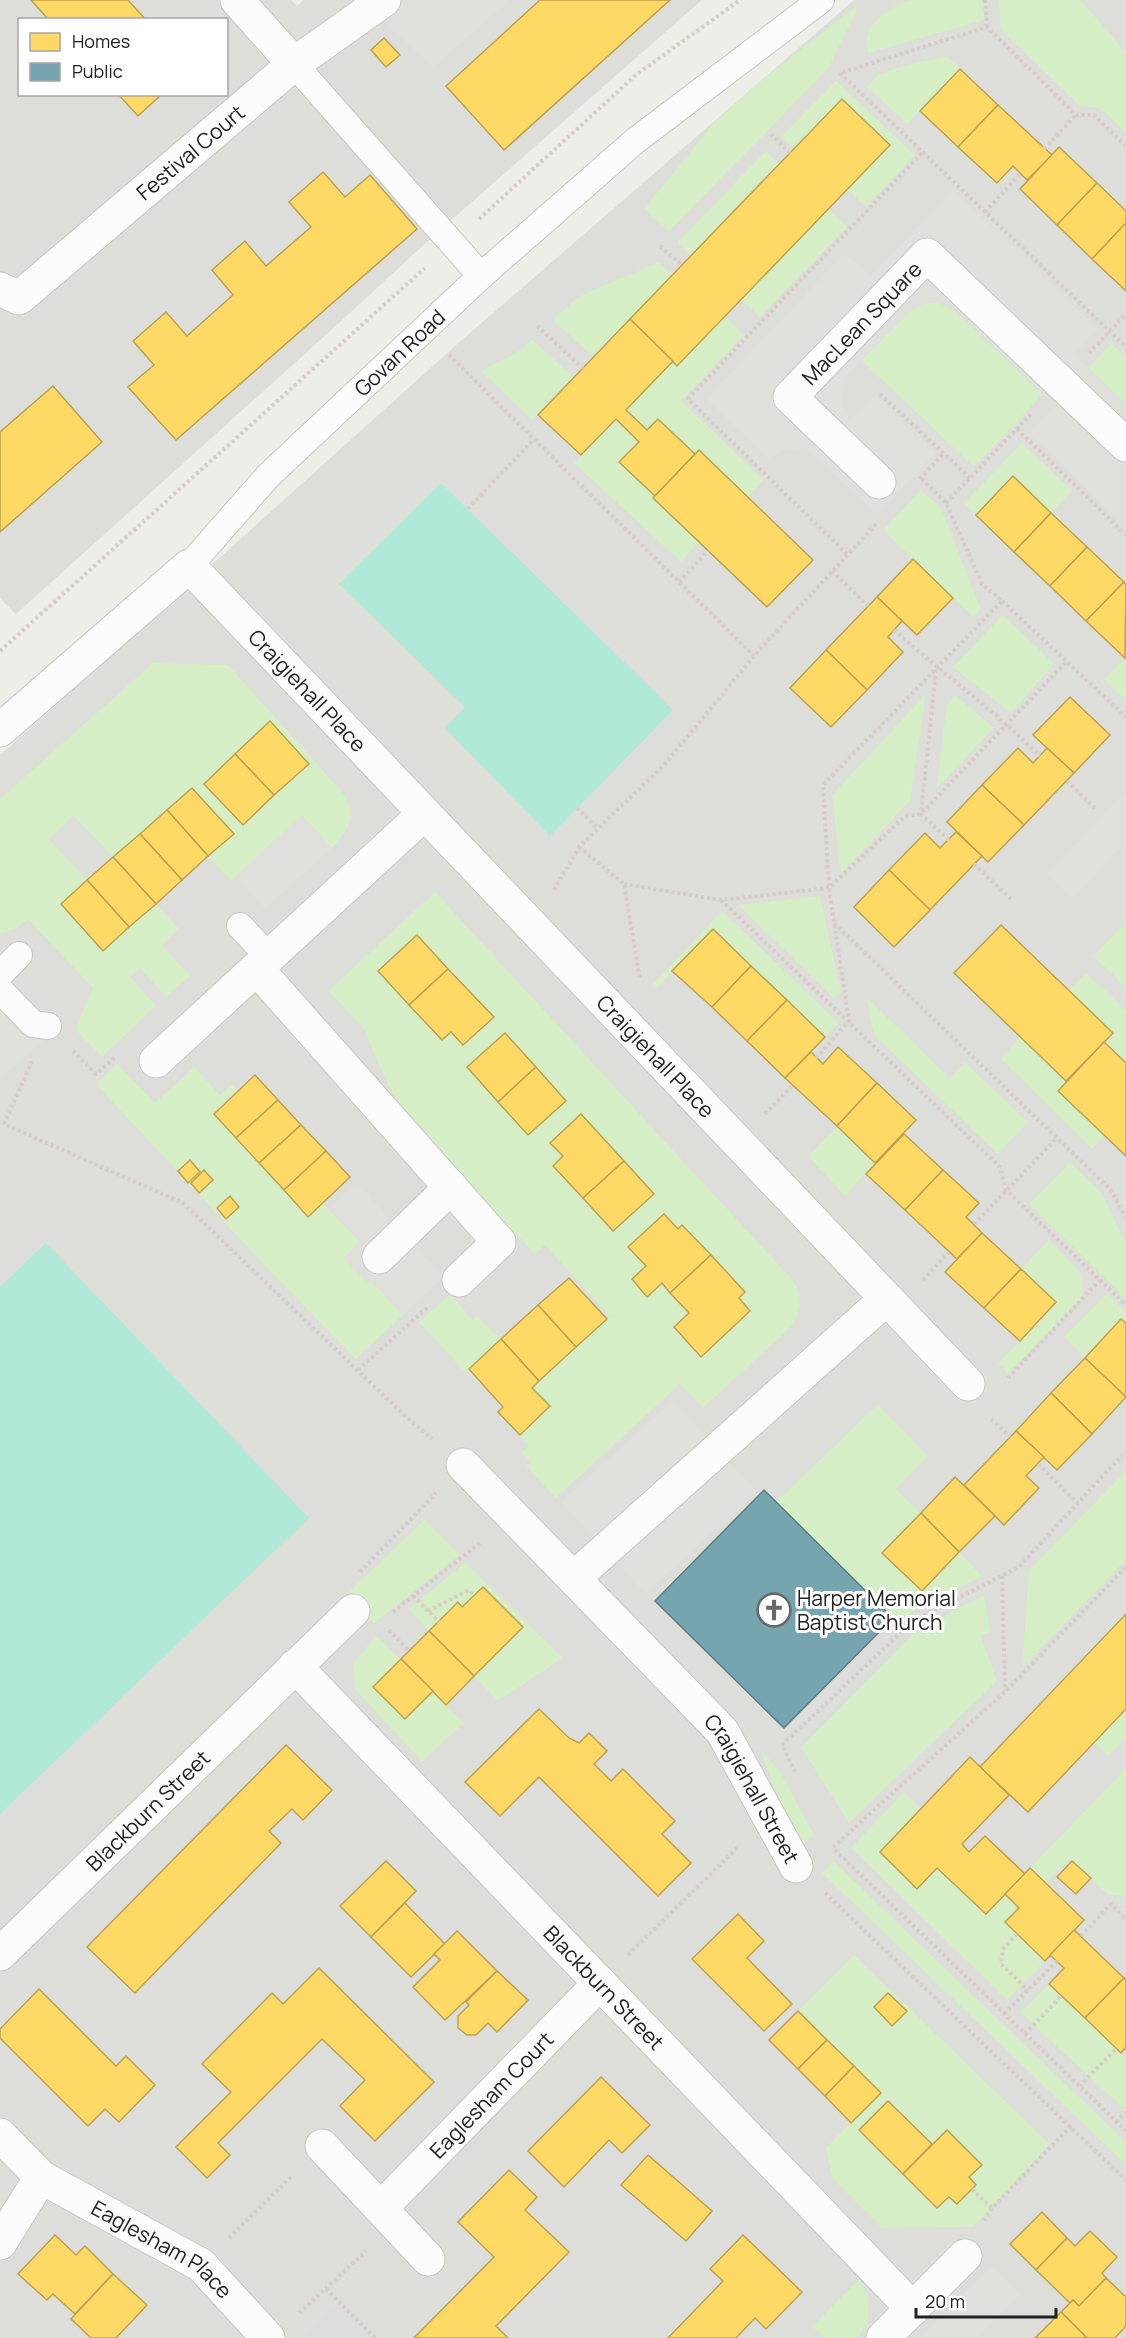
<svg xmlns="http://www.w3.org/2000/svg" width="1126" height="2338" font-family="Manrope,sans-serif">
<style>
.residential{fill:#ddddda;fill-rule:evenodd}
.religious{fill:#dcdcda}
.grass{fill:#d5eec6;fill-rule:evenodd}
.pitch{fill:#b1e9d9}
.parking{fill:#dfdfdc}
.homes{fill:#ffd966;stroke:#bca251;stroke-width:1.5}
.public{fill:#76a5af;stroke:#5c7d84;stroke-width:1.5}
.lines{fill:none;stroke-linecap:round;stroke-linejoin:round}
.lane-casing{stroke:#c7c7c5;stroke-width:28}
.street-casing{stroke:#c7c7c5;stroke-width:35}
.path{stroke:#d8ccc7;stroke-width:4;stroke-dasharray:3 3;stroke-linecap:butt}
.lane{stroke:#fcfcfc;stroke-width:26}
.street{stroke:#fcfcfc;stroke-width:33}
.labels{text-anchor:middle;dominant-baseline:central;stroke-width:6;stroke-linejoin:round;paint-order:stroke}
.street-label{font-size:21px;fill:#202020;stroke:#fff}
.poi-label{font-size:21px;fill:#202020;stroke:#fff;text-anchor:start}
</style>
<rect width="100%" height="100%" fill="#eeeee9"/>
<g class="residential">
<path d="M0,0h291l6,6 6,-6h399l-262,230 -112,103 -312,281 -16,-16zM20,20h206v74h-206z"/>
<polygon points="854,0 1126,0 1126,2338 0,2338 0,755 455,346"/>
</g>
<polygon class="religious" points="337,2303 372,2338 301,2338"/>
<g class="grass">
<path d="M909,0h73l3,20 -117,33c-9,-29 19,-43 41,-53z"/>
<polygon points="999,0 1080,0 1126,52 1126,133 1100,108 1080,106 1001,30"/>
<polygon points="855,7 857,10 828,69 669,231 644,209 714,123 754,86"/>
<polygon points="947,57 960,69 907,124 867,87 879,74 913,63"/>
<polygon points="836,81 915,155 866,207 847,189 890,145 843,99 794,149 781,137"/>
<polygon points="766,151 779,164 691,256 677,243"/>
<polygon points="828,209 847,227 760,317 741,299"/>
<polygon points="659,262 672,275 593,357 553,320 578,297"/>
<path d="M934,301l20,9 89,84 -69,73 -112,-106c20,-22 42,-55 72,-60z"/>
<polygon points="725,316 744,335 681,401 764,480 748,497 699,450 695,454 659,419 647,430 626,410 673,361"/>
<polygon points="532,340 574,377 532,420 481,371 521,350"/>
<polygon points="1111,343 1126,357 1126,404 1088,368"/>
<polygon points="616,419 639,442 620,461 655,496 653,498 699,542 681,562 574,463"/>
<polygon points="1022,443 1072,491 1051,513 1013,476 976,515 964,503"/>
<polygon points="921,490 941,508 981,609 973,617 883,530"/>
<polygon points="1003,615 1054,664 1011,713 953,667"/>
<polygon points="1126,656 1126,700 1104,679"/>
<path d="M153,663l75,2 115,128c15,24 6,36 -11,55l-30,-32 -71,65 -23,-25 25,-22 -41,-46 -79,69 -39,-41 -25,23 38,41 -26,24 42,46 53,-46 23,25 -17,16 28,31 -24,21 -26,-29 -10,9 26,29 -54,51 -27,-28 18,-41 -65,-69 -11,9 -17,6v-135zM270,722l39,42 -67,61 -38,-41z"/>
<polygon points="926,694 910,801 841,874 832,795"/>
<polygon points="955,695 994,728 936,789 947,705"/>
<path d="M435,892l354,384c14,16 14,32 3,50l-89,82 -23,-24 -124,114 -30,-32 4,-4 -8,-9 7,-8 -9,-10 30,-29 -18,-18 78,-72 -65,-71 -10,9 -138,-148 -33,-77 -36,-38zM417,935l76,82 -30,28 -12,-13zM505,1033l61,68 -38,34 -61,-68zM581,1114l73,80 -40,37 -61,-65 10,-10 -13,-14zM664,1214l14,15 5,-4 61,67 -5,6 11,13 -49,46 -27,-29 15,-15 -27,-30 -15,13 -15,-17 14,-13 -18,-19z"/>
<polygon points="820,896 841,992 836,998 833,997 738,905"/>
<polygon points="722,911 839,1023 825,1037 713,929 656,989 652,985"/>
<polygon points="1126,925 1126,987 1093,956 1119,929"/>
<polygon points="1086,973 1126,1010 1126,1063 1104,1042 1068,991"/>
<polygon points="867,998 950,1078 965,1062 1028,1122 998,1154 874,1035"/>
<polygon points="1020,1037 1066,1081 1058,1091 1104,1135 1092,1149 1001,1059"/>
<polygon points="117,1064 155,1103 194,1067 220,1095 233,1084 238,1091 214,1114 309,1216 323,1203 361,1242 344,1258 373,1283 403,1315 356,1359 266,1267 96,1084"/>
<polygon points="837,1126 875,1163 845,1196 808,1156"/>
<polygon points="1070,1162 1102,1193 1126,1245 1126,1299 1029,1204"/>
<polygon points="1049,1240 1082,1274 1082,1297 1008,1374 998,1363 1056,1303 1021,1269"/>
<polygon points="1107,1293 1126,1312 1126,1323 1121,1319 1085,1358 1064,1337"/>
<polygon points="450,1294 473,1320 477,1316 501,1339 466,1373 419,1322"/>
<polygon points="878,1404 928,1456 896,1489 921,1513 882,1553 922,1591 959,1552 982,1576 906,1615 898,1622 776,1502"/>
<polygon points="1126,1471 1126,1560 1022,1668 1029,1570"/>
<polygon points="425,1519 460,1555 373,1624 348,1593"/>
<polygon points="465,1563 563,1658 498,1701 474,1676 523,1627 462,1607 458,1603 429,1631 408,1609"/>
<polygon points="984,1595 990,1632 981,1636 997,1681 849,1823 801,1747 917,1630"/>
<polygon points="377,1636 464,1723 422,1762 355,1689 353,1667 357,1658"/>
<polygon points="1126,1709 1126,1738 1108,1756 1094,1743"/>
<polygon points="760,1749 779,1770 814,1835 798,1850"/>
<polygon points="1126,1768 1126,1896 1108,1895 1070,1859 1047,1883 1030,1868"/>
<polygon points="904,1792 922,1809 880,1853 917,1889 937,1868 985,1914 1005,1894 1019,1908 1005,1922 1045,1961 1007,2000 851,1848"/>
<polygon points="833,1861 1126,2142 1126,2165 822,1873"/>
<path d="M854,1955l196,189 -77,83 -91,1 -49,-49 -7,-31 54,-56 -82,-81zM911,2124l21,20 15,-14 34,34 -12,13 7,8 -19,19 -8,-7 -12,11 -78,-77z"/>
<polygon points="1049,1984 1126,2058 1126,2111 1020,2012"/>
<path d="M860,2279c10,19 14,42 -3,59h-33l-12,-12z"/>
</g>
<g class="pitch">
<polygon points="441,483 673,710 550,836 445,728 465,707 339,584"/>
<polygon points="46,1243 309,1518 0,1814 0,1287"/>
</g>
<g class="parking">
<polygon points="366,0 510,0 433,68 363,2"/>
<polygon points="953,190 1098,329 1074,354 1126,404 1126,526 1029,434 1055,406 954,310 942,303 925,303 911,310 848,375 843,389 843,404 850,421 875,396 935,453 877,515 817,458 803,450 792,449 782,451 769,459 706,399 845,253 871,276"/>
<polygon points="1126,791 1126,842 1072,899 1047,874"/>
<polygon points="302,815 332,848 265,909 236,876"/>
<polygon points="0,966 57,1029 0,1079"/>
<polygon points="357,1183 444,1277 403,1315 373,1283 367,1283 343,1258 360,1242 329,1208"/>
<polygon points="673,1400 757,1492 645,1594 561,1502"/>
<polygon points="992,2266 1021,2294 976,2338 919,2338"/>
</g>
<g class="homes">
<polygon points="31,0 128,0 146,20 49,20"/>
<polygon points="540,0 670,0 504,150 446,86"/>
<polygon points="384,38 400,55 386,67 371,50"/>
<polygon points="960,69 998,105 958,147 920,111"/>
<polygon points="118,94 162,94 138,116"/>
<polygon points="842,99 890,145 677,366 630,319"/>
<polygon points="998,105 1052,155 1027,180 1013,166 997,183 958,147"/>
<polygon points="1059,147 1097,183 1057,225 1020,189"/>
<polygon points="323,172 345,197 370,175 417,229 176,440 128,387 154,365 133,341 166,312 187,336 233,295 212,270 245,241 266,266 311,227 289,202"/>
<polygon points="1097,183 1126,211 1126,223 1092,259 1057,225"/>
<polygon points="1126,223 1126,291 1092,259"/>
<polygon points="630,319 673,361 626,410 647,430 658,419 695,454 655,496 619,462 639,442 616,419 581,455 538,415"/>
<polygon points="53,386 102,442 0,532 0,432"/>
<polygon points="699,450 813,560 767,607 653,498"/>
<polygon points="1013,476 1051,513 1014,552 976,515"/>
<polygon points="1051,513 1087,547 1050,586 1014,552"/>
<polygon points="1087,547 1124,582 1086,621 1050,586"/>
<polygon points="913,559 953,598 917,635 877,597"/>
<polygon points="1124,582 1126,585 1125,658 1086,621"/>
<polygon points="877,597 902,621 888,637 903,652 867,690 826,650"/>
<polygon points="826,650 867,690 831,727 790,688"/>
<polygon points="1070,697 1110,735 1074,773 1033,735"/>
<polygon points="270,721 309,764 274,795 235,754"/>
<polygon points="1018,748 1033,763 1047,748 1074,773 1024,825 982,785"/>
<polygon points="235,754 274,795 243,825 204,784"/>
<polygon points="982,785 1024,825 988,862 947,822"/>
<polygon points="192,788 234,834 208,856 167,810"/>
<polygon points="167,810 208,856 182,880 140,834"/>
<polygon points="956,832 982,856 930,910 889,870 925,833 940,848"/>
<polygon points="140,834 182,880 156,904 113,857"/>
<polygon points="113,857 156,904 129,927 87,880"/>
<polygon points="889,870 930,910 894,947 854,907"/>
<polygon points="87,880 129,927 103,951 61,904"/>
<polygon points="1001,925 1113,1033 1066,1081 954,973"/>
<polygon points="713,929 751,966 712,1007 672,971"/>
<polygon points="417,935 448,969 409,1005 378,971"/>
<polygon points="751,966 787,1000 747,1041 712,1007"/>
<polygon points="448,969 494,1017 463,1045 451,1032 442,1040 409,1005"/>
<polygon points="787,1000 825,1037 785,1078 747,1041"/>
<polygon points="505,1033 536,1067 498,1102 467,1067"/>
<polygon points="1104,1042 1126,1063 1126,1156 1058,1091"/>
<polygon points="838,1047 877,1083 837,1126 785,1078 811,1052 823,1064"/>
<polygon points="536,1067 566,1101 528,1135 498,1102"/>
<polygon points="255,1075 278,1100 236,1138 214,1114"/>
<polygon points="877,1083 916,1120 875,1163 837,1126"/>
<polygon points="278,1100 301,1125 259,1163 236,1138"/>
<polygon points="581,1114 624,1161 583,1198 553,1166 563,1156 550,1143"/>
<polygon points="301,1125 326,1151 284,1190 259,1163"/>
<polygon points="904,1134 943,1170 905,1210 866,1174"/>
<polygon points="326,1151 350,1177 308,1217 284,1190"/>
<polygon points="190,1160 200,1172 188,1183 178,1171"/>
<polygon points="624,1161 654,1194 613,1231 583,1198"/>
<polygon points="204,1170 213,1180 199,1193 191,1183"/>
<polygon points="943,1170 979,1203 966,1217 982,1233 957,1259 905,1210"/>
<polygon points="230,1196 239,1207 226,1219 217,1208"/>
<polygon points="664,1214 678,1229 682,1225 711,1255 670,1293 662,1283 647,1297 632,1279 646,1266 628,1247"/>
<polygon points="982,1233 1021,1269 984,1308 945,1272"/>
<polygon points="711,1255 745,1292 739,1298 750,1311 701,1357 674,1327 689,1313 670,1293"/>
<polygon points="1021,1269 1056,1302 1020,1341 984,1308"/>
<polygon points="569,1278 607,1319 576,1347 538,1305"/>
<polygon points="538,1305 576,1347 539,1381 501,1339"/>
<polygon points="1121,1319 1126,1323 1126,1397 1085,1358"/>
<polygon points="501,1339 539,1381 532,1388 550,1406 520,1435 498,1412 503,1407 469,1369"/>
<polygon points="1085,1358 1126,1397 1092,1434 1051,1393"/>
<polygon points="1051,1393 1092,1434 1057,1470 1016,1431"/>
<polygon points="1016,1431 1044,1457 1026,1476 1039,1488 1004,1525 964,1485"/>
<polygon points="955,1477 995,1516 959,1552 921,1513"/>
<polygon points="921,1513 959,1552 922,1591 882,1553"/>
<polygon points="483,1587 523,1627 474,1676 429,1631 458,1602 462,1607"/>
<polygon points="1126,1614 1126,1709 1028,1812 980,1767"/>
<polygon points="429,1631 474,1676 446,1705 401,1659"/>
<polygon points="401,1659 433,1691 405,1719 373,1687"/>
<polygon points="539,1709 569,1738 579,1743 589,1733 607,1751 594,1764 611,1781 623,1769 675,1821 662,1834 691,1863 658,1896 539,1777 500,1816 465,1782"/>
<polygon points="286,1745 332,1790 303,1820 292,1809 269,1831 281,1843 135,1993 87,1947"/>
<polygon points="970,1757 1009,1795 962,1844 969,1852 985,1836 1025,1874 986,1914 937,1868 917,1889 880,1852"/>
<polygon points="386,1861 416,1891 371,1937 340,1906"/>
<polygon points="1072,1861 1091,1878 1076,1894 1057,1877"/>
<polygon points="1030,1868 1084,1920 1045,1961 1005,1922 1019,1908 1005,1894"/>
<polygon points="405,1903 445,1944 411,1977 371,1937"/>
<polygon points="738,1914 764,1941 747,1958 792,2004 764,2031 692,1959"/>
<polygon points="1074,1930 1124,1978 1085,2018 1049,1984 1064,1968 1050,1955"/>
<polygon points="457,1931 497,1971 445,2020 413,1987 440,1960 434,1954"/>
<polygon points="319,1968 434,2082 375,2141 340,2106 365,2080 322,2039 218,2143 230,2155 207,2178 176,2147 231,2092 202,2064 272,1993 283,2004"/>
<polygon points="497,1971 528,2000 497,2032 488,2023 476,2035 467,2035 458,2028 458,2016 469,2005 466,2002"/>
<polygon points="1124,1978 1126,1980 1126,2047 1121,2053 1085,2018"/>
<polygon points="39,1989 116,2066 126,2056 155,2085 119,2122 105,2109 88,2126 0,2038 0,2029"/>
<polygon points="888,1993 907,2011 892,2026 874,2007"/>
<polygon points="798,2011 827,2040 798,2069 769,2040"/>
<polygon points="827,2040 854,2066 825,2096 798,2069"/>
<polygon points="854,2066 881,2093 851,2123 825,2096"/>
<polygon points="601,2077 650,2125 622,2153 609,2140 564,2187 528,2151"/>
<polygon points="888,2101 932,2144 903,2174 859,2130"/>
<polygon points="947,2130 982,2165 969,2177 976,2185 957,2204 949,2197 937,2208 903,2174"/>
<polygon points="648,2155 712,2211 686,2241 621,2185"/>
<polygon points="509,2170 537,2197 525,2210 569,2252 496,2326 508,2338 414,2338 494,2257 458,2222"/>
<polygon points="1042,2212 1067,2238 1036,2270 1010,2244"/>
<polygon points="1090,2231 1117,2257 1102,2273 1106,2278 1079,2306 1073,2300 1070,2303 1036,2270 1067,2238 1075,2246"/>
<polygon points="55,2235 76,2255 85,2246 113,2274 75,2314 53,2294 47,2300 18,2274"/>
<polygon points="743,2235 802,2292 766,2329 755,2318 736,2338 668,2338 723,2281 710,2269"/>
<polygon points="113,2274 147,2305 116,2338 91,2338 71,2319"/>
<polygon points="1106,2278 1126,2297 1126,2326 1115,2338 1087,2338 1061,2312 1073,2300 1079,2306"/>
<polygon points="1061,2312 1087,2338 1035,2338"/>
</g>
<polygon class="public" points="764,1490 893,1618 784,1728 655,1601"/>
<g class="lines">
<defs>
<g id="lane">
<polyline points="294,64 481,276"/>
<path id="s1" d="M189,566l79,-90 213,-200 154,-135 186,-141"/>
<polyline points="240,926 269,957"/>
<polyline points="0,974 19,955"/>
<polyline points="0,990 33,1024 48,1026"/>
</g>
<g id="street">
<polyline points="237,0 294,64"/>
<path id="s2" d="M0,289l19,9 275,-234 90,-64"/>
<path id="s3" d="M879,482l-89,-85 137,-142 199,190"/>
<path id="s4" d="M0,730l189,-164 779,818"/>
<polyline points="257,969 499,1242 459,1280"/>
<polyline points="156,1061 424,814"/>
<polyline points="379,1257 451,1187"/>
<path id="s5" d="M463,1465l259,266 74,135"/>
<polyline points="574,1578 886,1299"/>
<path id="s6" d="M295,1666l618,643"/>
<path id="s7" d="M0,1954l353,-343"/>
<path id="s8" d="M0,2135l41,42 160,88 67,73"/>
<polyline points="322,2146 428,2259"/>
<path id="s9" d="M381,2208l219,-225"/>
<polyline points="0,2243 41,2177"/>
<polyline points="883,2338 965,2256"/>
</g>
</defs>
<use href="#lane" class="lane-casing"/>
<use href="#street" class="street-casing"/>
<g class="path">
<polyline points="985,0 987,27"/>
<polyline points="771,134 790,153"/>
<polyline points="1126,146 1094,115 1076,115 987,27 840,73 1126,347"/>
<polyline points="1044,149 1076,115"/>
<polyline points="985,212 1020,174"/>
<polyline points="479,219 637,74 740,0"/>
<polyline points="660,246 682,265"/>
<polyline points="537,326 583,368"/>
<polyline points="1089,353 1126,314"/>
<polyline points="449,355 754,656"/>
<polyline points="880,394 970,478"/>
<polyline points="1017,429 1126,535"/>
<polyline points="920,479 944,453"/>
<polyline points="946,503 1033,412"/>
<polyline points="468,509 534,439"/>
<polyline points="847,554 688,399 922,153"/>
<polyline points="832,571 868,606"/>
<polyline points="679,582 708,551"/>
<polyline points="1002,601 1126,717"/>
<path d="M894,630c48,43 100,80 146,126"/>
<polyline points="0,651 425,268"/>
<polyline points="936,670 921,814 949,840"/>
<polyline points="1067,781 1096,809"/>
<polyline points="577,808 598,829"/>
<polyline points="579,847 624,884 640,979"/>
<polyline points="974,864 1011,899"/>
<polyline points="624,884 721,900 829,888 905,816 921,814 1066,662"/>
<polyline points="554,890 579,847 664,765 754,656 877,523"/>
<polyline points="721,900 1000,1167 1006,1190 1126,1305"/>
<polyline points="834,923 1111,1190 1126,1218"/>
<polyline points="73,1051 96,1074 115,1057"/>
<polyline points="816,1058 849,1021 829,888 823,785 1002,601 982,584 946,503 921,478"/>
<polyline points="32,1061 4,1124 183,1203 402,1413 432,1439"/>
<polyline points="765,1114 793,1085"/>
<polyline points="974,1224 1057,1138"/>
<polyline points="923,1280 949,1252"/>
<polyline points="358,1370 429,1306"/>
<polyline points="1008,1378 1100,1280"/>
<polyline points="991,1419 1010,1437"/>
<polyline points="1038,1464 1078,1503"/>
<polyline points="360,1572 436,1493"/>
<polyline points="1002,1576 1005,1691"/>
<polyline points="413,1596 439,1622"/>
<polyline points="428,1611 469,1590 474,1595"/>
<polyline points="393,1612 481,1542"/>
<polyline points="389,1630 409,1651"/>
<polyline points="795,1772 782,1745 913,1621 1019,1567 1126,1451"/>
<polyline points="833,1847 1005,1692 1126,1567"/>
<polyline points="835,1850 1126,2131"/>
<polyline points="825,1893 1126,2180"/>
<polyline points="1017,1934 1003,1949 1001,1964 1028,1990"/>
<polyline points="1081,1936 1111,1904 1126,1919"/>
<polyline points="628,1955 738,1847"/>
<polyline points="1004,2014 1057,1961"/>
<polyline points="1025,2034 1061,1996"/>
<polyline points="1079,2086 1116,2049"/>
<polyline points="1116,2122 1126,2112"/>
<polyline points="972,2189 992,2208"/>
<polyline points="984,2221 992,2208 1071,2126"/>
<polyline points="229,2238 292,2176"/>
<polyline points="326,2289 375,2338"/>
<polyline points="299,2313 366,2251"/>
</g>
<use href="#lane" class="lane"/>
<use href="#street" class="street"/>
</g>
<defs>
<symbol id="church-ring" viewBox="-11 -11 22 22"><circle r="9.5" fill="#fff" stroke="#686866" stroke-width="1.5"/><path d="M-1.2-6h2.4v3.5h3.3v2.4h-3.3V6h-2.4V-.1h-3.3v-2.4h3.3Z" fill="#686866"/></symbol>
</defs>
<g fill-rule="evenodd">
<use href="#church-ring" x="755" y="1591" width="38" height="38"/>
</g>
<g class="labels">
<g class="street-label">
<text stroke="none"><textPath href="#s2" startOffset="246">Festival Court</textPath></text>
<text stroke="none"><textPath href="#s3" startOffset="226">MacLean Square</textPath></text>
<text stroke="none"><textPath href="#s1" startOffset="300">Govan Road</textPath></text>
<text stroke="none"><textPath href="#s4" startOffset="422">Craigiehall Place</textPath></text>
<text stroke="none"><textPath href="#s4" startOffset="927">Craigiehall Place</textPath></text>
<text stroke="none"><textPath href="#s5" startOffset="436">Craigiehall Street</textPath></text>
<text stroke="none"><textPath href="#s7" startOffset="206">Blackburn Street</textPath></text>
<text stroke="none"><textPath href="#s6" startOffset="446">Blackburn Street</textPath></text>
<text stroke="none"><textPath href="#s9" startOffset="158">Eaglesham Court</textPath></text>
<text stroke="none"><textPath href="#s8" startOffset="200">Eaglesham Place</textPath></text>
</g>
<g class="poi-label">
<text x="797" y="1598">Harper Memorial<tspan x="797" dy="24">Baptist Church</tspan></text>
</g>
</g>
<rect x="18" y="18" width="210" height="78" fill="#ffffff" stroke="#a6a6a6" stroke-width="1.5"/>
<rect x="30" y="33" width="30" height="18" fill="#ffd966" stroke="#a6a6a6" stroke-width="1.5"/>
<text x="72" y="48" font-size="18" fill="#202020">Homes</text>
<rect x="30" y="63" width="30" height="18" fill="#76a5af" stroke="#a6a6a6" stroke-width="1.5"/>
<text x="72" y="78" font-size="18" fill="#202020">Public</text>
<path d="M916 2308v9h140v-9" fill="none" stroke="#202020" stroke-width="3"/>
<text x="925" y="2308" font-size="18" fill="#202020" stroke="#ffffff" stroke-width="4.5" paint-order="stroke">20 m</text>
</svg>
